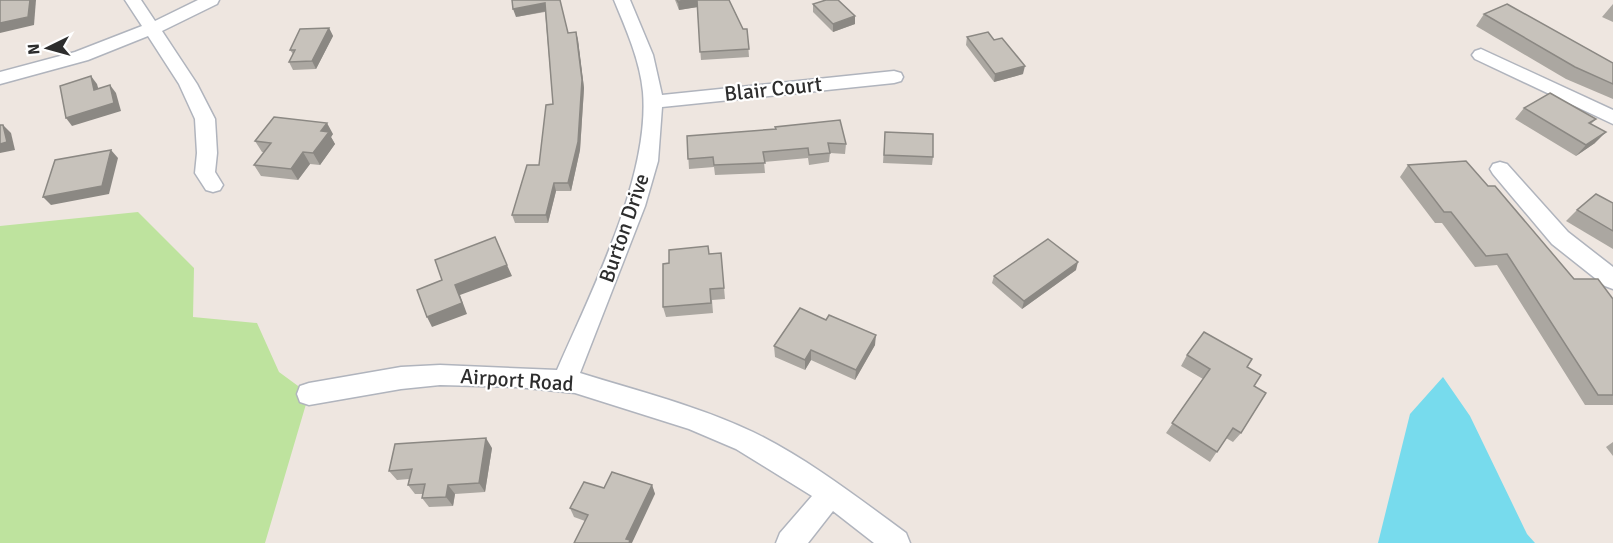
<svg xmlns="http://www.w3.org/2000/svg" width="1613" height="543" font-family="Signika,sans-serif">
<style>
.green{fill:#bee39e}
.water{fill:#77dbed}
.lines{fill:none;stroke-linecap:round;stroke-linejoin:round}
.minor-casing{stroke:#b0b4bd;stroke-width:3}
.minor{fill:#fff;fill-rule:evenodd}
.wall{fill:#aba7a1}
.shaded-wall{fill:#8b8883}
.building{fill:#c7c2bb;stroke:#8b8883;stroke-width:1.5}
.labels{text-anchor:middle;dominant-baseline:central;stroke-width:4.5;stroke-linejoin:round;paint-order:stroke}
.street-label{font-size:21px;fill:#2d2d2d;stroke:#fff}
</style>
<rect width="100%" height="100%" fill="#eee6e0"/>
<polygon class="green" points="138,212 194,268 193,317 257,323 279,372 309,394 265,543 0,543 0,226"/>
<polygon class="water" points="1443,377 1470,416 1527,534 1535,543 1378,543 1410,414"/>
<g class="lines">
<defs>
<g id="minor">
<polygon points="125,0 141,0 155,21 198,0 219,0 217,4 162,31 197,84 215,119 217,153 215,172 223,185 220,190 213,192 206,190 195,173 197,153 195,119 179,84 148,36 88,60 0,84 0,72 75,52 142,26"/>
<path d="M614,0h16l23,55 9,40 232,-24 7,2 2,4 -2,4 -7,2 -232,24 -4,54 -13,45 -65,167c58,18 118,33 173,59 55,27 104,65 153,101l4,10h-36l-41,-32 -25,32h-32l4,-10 32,-37 -76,-47 -47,-20 -114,-36 -58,-6 -77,-2 -39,4 -92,16 -9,-3 -3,-8 3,-8 9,-3 92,-16 39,-2 117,5c34,-78 93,-193 86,-278 -3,-32 -17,-63 -29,-92z"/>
<polygon points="1481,49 1613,110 1613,124 1475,59 1472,55 1475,51"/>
<polygon points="1500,162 1507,164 1568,232 1613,267 1613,289 1605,286 1552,244 1493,174 1490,169 1493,164"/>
</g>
</defs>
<use href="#minor" class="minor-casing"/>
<use href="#minor" class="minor"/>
</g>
<g class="wall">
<polygon points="560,0 568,33 576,32 578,40 584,88 580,150 571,191 556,191 548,223 515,223 512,215 539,165 553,104 545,12 516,17"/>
<polygon points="675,0 729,0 743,29 747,29 749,57 701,60 697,7 679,10"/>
<polygon points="813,4 855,24 833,32 813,12"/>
<polygon points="1613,4 1613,22 1602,17"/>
<polygon points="1484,14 1613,63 1613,99 1566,79 1476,26"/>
<polygon points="329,28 333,36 316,69 293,70 289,62 293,54 290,50"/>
<polygon points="967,37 1023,74 994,82 966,45"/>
<polygon points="1524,108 1596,119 1591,124 1595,143 1576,156 1515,119"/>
<polygon points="885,132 933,157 932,165 883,163"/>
<polygon points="333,134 331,137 335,144 320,165 310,164 298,180 261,176 254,165 264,152 262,152 255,141"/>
<polygon points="687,136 846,144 845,154 830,153 829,162 809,165 808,158 764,162 765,173 715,175 714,167 689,169"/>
<polygon points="1408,165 1488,186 1574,279 1613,299 1613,405 1585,405 1497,265 1475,267 1442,223 1435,223 1400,177"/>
<polygon points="1613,203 1613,249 1566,221 1577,210"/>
<polygon points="721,253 725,299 712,300 713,313 666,317 663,307 669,263 709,254"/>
<polygon points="1076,270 1022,309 992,283 994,276"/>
<polygon points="826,320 875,345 855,380 811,360 805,370 775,357 774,346"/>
<polygon points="1187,355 1247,367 1254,386 1241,433 1233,442 1226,438 1210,462 1166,433 1203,379 1181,366"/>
<polygon points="1613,442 1613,456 1606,447"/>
<polygon points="492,448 485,492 455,494 453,506 429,507 422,498 423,494 415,494 408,485 409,479 397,480 389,471"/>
<polygon points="652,485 655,494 585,521 574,517 570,508 604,488"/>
</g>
<g class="shaded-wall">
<polygon points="30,0 36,0 34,25 0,33 0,23"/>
<polygon points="690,0 697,0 698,7 679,10 678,2"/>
<polygon points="545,3 547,11 516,17 513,9"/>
<polygon points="855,16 855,24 833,32 833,24"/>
<polygon points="329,28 333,36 316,69 312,61"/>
<polygon points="576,32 578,40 584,88 580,150 571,191 568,183"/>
<polygon points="1025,66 1023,74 994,82 995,74"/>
<polygon points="91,76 97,84 101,98 94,90"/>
<polygon points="110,85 116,93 121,111 72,126 66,118"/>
<polygon points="327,123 333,134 331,137 335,144 320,165 313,153 321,131"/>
<polygon points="3,125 11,133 15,150 0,153 0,144"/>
<polygon points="1606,132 1595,143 1576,156 1586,145"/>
<polygon points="111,150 118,158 109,194 51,205 43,197"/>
<polygon points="303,152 310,164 298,180 291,169"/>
<polygon points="554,183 556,191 548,223 546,215"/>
<polygon points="1078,262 1076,270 1022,309 1024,301"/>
<polygon points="507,265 512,276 460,295 467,314 432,327 427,317 455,285"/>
<polygon points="876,335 875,345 855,380 856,370"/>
<polygon points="811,350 811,360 805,370 805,360"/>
<polygon points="486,438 492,448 485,492 479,483"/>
<polygon points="448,485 455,494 453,506 446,497"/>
<polygon points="652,485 655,494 632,543 628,543 626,539"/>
</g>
<g class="building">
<polygon points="0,0 30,0 28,17 0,23"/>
<polygon points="512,0 560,0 568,33 576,32 582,80 578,142 568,183 554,183 546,215 512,215 527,165 539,165 546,105 553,104 545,3 513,9"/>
<polygon points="677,0 690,0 678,2"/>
<polygon points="697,0 729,0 743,29 747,29 749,49 700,52"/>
<polygon points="826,0 838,0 855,16 833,24 813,4"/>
<polygon points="1507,4 1613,63 1613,84 1575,67 1484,14"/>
<polygon points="329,28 312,61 289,62 295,50 290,50 300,29"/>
<polygon points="988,32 994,40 1002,38 1025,66 995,74 967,37"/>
<polygon points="91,76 94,90 110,85 114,103 66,118 60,86"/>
<polygon points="1550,93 1596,119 1589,123 1606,132 1586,145 1524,108"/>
<polygon points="274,117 327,123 321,131 329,132 313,153 303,152 291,169 254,165 271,143 255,141"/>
<polygon points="840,120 846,144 828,143 830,153 809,155 808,148 763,152 765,163 714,165 713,157 688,159 687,136 776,129 775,127"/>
<polygon points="0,125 3,125 7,142 0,144"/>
<polygon points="885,132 933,134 933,157 884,155"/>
<polygon points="111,150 102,186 43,197 55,160"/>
<polygon points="1466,161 1488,186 1495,186 1574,279 1598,279 1613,299 1613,395 1598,395 1507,254 1486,256 1451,212 1444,212 1408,165"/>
<polygon points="1596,194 1613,203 1613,231 1577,210"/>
<polygon points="495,237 507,265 455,285 462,303 427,317 417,290 442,280 435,260"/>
<polygon points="1048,239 1078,262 1024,301 994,276"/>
<polygon points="708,246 709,254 721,253 724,288 710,289 711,303 663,307 663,264 669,263 669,250"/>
<polygon points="800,308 826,320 829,315 876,335 856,370 811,350 805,360 774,346"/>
<polygon points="1204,332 1252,359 1247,367 1261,375 1254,386 1266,393 1241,433 1233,428 1217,452 1172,423 1210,369 1187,355"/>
<polygon points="486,438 479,483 448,485 446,497 422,498 425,484 408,485 412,469 389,471 395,444"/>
<polygon points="612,472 652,485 626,539 630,540 629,543 574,543 588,515 570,508 584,482 604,488"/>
</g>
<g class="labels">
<g class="street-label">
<text transform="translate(773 89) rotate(-6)">Blair Court</text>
<text transform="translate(624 228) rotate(-71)">Burton Drive</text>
<text transform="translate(517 380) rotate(4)">Airport Road</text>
</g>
</g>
<g transform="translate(48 48) rotate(265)" stroke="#ffffff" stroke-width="4.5" paint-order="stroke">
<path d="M0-4.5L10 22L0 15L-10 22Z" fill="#2d2d2d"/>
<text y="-9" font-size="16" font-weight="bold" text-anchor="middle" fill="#2d2d2d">N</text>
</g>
</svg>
